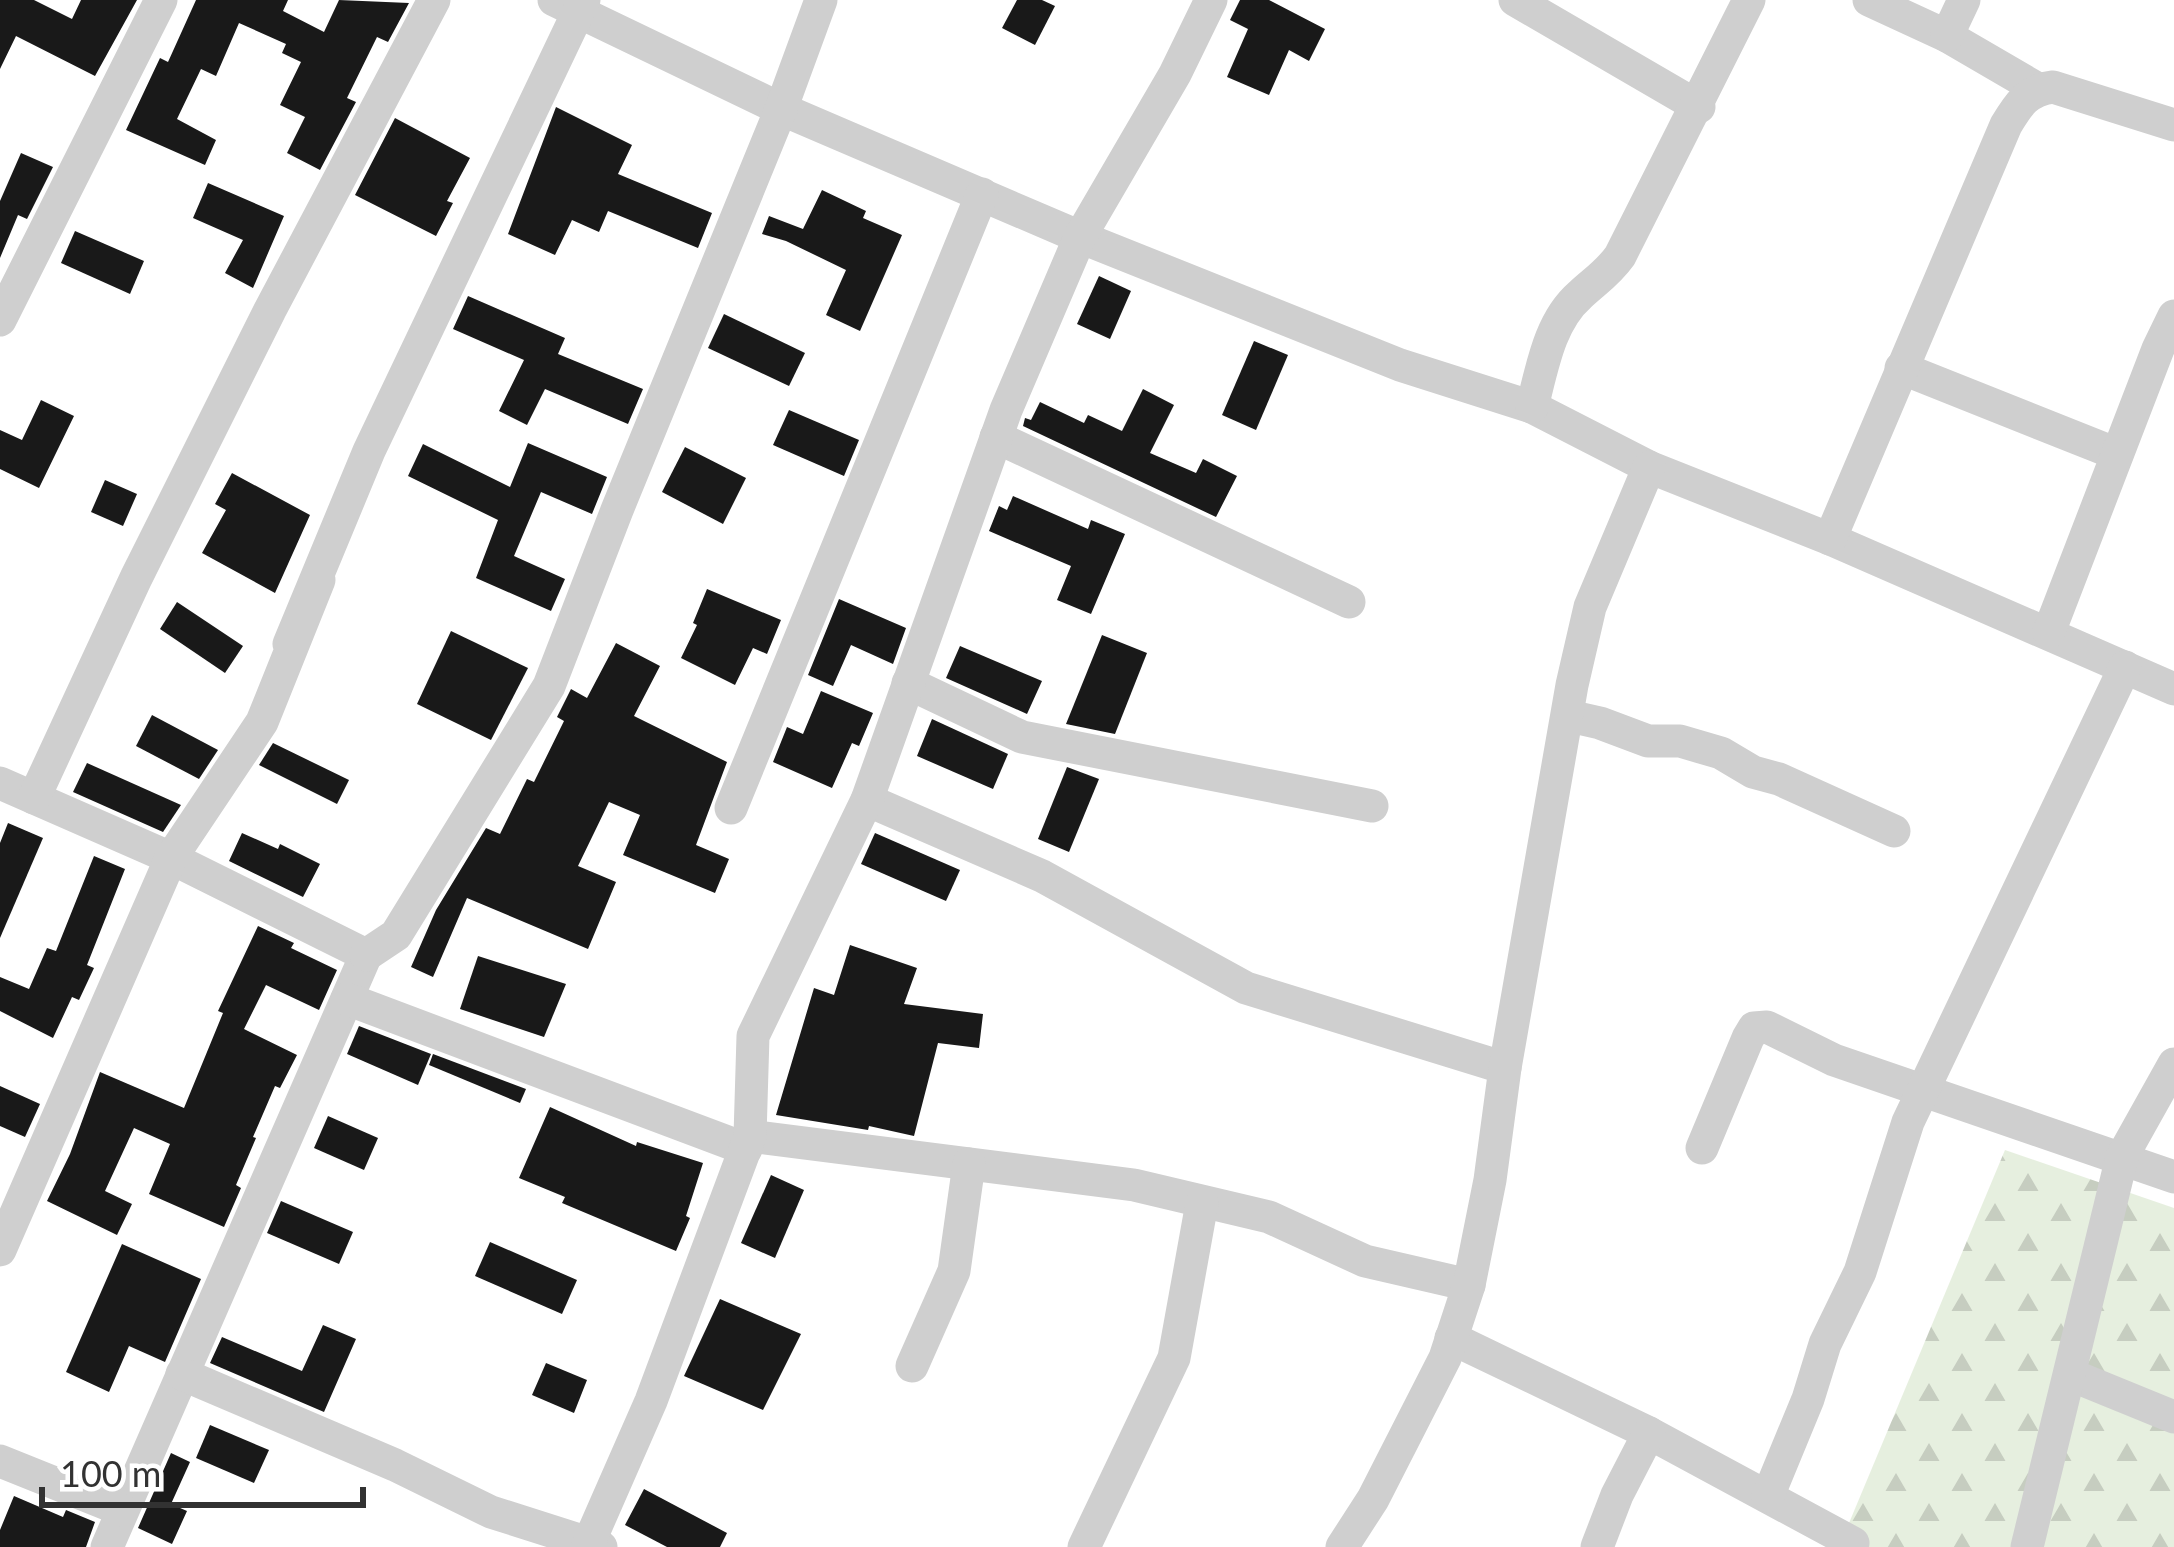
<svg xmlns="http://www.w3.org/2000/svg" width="2174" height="1547" font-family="Lato,sans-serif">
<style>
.forest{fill:url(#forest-firs)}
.building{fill:#191919}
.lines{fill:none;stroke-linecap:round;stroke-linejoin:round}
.minor{stroke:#cfcfcf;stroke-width:33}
</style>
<defs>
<pattern id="forest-firs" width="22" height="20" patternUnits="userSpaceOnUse" patternTransform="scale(3)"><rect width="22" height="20" fill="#e6efdf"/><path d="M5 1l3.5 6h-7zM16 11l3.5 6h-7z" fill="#c6cdc0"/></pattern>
</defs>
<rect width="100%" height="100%" fill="#fff"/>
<polygon class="forest" points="2005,1150 2174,1208 2174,1547 1839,1547"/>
<g class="building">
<polygon points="0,0 34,0 72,19 81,0 137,0 95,76 16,36 0,69"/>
<polygon points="196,0 288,0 283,11 324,32 339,0 409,3 388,42 377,37 347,98 356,102 320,170 287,153 305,117 280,105 301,62 282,53 286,44 239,23 216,76 201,69 177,119 216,140 205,165 126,130 160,58 168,62"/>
<polygon points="1017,0 1042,0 1055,6 1035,45 1002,28"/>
<polygon points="1240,0 1269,0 1325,29 1309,61 1289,50 1269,95 1227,77 1248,29 1230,20"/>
<polygon points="556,107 632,145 618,174 712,213 698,248 608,211 599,232 572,220 555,255 508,234"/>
<polygon points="395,118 470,158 447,201 453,203 436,236 355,195"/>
<polygon points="21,153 53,167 27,219 18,215 0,258 0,201"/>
<polygon points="208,183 284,216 253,288 225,273 243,240 193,218"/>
<polygon points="822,190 866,211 863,218 902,235 860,331 826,315 846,270 786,241 762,234 769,216 803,229"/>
<polygon points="75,231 144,261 130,294 61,263"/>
<polygon points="1099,276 1131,291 1110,339 1077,324"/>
<polygon points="468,296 565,338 558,354 643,389 628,424 545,389 527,425 499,411 524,360 453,329"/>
<polygon points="724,314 805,353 789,386 708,348"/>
<polygon points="1254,341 1288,355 1256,430 1222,415"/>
<polygon points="1143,389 1174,405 1150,453 1196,473 1203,459 1237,476 1216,517 1023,426 1025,418 1031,420 1040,402 1084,423 1088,415 1122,431"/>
<polygon points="41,400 74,416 39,488 0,469 0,430 22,440"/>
<polygon points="789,410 859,440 844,476 773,445"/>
<polygon points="528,443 607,477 592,514 541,492 514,556 565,579 551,611 476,578 498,520 408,476 423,444 510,487"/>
<polygon points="685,447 746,478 723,524 662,492"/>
<polygon points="232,473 310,515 275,593 202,553 226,510 215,504"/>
<polygon points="105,480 137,494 123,526 91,512"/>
<polygon points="1013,496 1088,529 1091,520 1125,534 1091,614 1057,600 1071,566 989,531 999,506 1007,510"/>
<polygon points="707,589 781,620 767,654 753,648 735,685 681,658 697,625 693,623"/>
<polygon points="839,599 906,628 893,664 851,645 833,686 808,675"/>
<polygon points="177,602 243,646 225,673 160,629"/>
<polygon points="451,631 528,668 491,740 417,704"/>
<polygon points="1102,635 1147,653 1115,734 1066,724"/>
<polygon points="616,643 660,666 634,716 727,762 696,845 729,859 715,893 623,855 640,815 609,802 578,866 616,882 588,949 467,898 433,977 411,967 436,910 486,828 500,834 527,779 534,782 564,721 557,717 571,689 587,698"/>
<polygon points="960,646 1042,681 1027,714 946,678"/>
<polygon points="821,691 873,713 859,746 852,743 832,788 773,762 787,727 803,734"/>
<polygon points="152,715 218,750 199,779 136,746"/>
<polygon points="932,719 1008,754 993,789 917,756"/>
<polygon points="273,743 349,780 337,804 259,765"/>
<polygon points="87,763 181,805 163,832 73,792"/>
<polygon points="1067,767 1099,779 1069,852 1038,839"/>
<polygon points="8,823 43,838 0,938 0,843"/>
<polygon points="242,833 278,849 280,844 320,864 303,897 229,861"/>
<polygon points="875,833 960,870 946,901 861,864"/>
<polygon points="94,856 125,869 87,965 94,968 79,1000 72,997 53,1038 0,1011 0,977 29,989 47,948 56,951"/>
<polygon points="258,926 294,943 291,948 337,970 319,1010 266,985 244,1029 297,1055 280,1088 275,1086 253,1137 256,1138 236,1185 241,1188 224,1227 149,1194 170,1144 134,1128 105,1191 132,1204 117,1235 47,1201 70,1154 100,1072 184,1108 223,1013 218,1011"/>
<polygon points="850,945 917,968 904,1004 983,1014 979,1048 938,1043 914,1136 869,1126 868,1130 776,1115 814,988 834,995"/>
<polygon points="478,956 566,984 544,1037 460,1009"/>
<polygon points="359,1026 431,1054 418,1085 347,1054"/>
<polygon points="433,1054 526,1089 520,1103 429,1065"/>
<polygon points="0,1086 40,1104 25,1137 0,1126"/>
<polygon points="550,1107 636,1146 637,1142 703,1163 686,1216 690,1218 676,1251 562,1203 565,1197 519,1178"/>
<polygon points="328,1116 378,1138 364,1170 314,1148"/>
<polygon points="771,1175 804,1190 775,1258 741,1243"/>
<polygon points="281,1201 353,1232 339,1264 267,1233"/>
<polygon points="490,1242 577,1280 562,1314 475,1276"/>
<polygon points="122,1244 201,1279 165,1362 129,1346 109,1392 66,1372"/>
<polygon points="720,1299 801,1334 763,1410 684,1376"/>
<polygon points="323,1325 356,1339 324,1412 210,1363 222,1337 302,1371"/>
<polygon points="546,1363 587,1380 574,1413 532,1395"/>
<polygon points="210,1425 269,1450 254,1483 196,1458"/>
<polygon points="171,1453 190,1462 171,1504 187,1511 172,1544 138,1528"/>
<polygon points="644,1489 727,1533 720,1547 667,1547 625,1525"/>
<polygon points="14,1496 63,1517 66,1510 95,1522 86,1547 0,1547 0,1530"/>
</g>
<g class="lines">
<g class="minor">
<polyline points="554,0 781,109 1080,237 1400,365 1532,407 1649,467 1830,539 2174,689"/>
<polyline points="1515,0 1699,107"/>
<polyline points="1869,0 1947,36 2038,89"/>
<polyline points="1947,36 1964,0"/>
<polyline points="0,320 161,0"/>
<polyline points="1901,368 2117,454"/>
<path d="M1532,407c10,-38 17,-85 48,-112 15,-14 28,-22 40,-39l129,-256"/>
<polyline points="996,437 1349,602"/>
<path d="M1830,539l176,-414c12,-20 21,-35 47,-38l121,38"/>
<polyline points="2049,632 2158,349 2174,316"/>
<polyline points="908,683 1022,737 1372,806"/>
<polyline points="1569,716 1600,723 1648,741 1680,741 1721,753 1753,772 1779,779 1894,831"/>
<polyline points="0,783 171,858 366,955 107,1547"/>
<polyline points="34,798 136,578 270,310 434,0"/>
<polyline points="867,800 1042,876 1246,988 1505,1068"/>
<polyline points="731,808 982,194"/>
<polyline points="366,955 396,935 549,686 617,510 781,109 821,0"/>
<polyline points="347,999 746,1149"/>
<polyline points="750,1136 1134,1185 1269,1217 1365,1261 1469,1285"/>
<polyline points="1702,1148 1748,1038 1754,1028 1767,1027 1834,1060 2174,1177"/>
<polyline points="0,1250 171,858 262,722 319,580 289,644 369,451 584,0"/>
<polyline points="1451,1338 1649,1433 1853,1543"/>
<polyline points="912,1366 954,1271 969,1164"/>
<polyline points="182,1374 395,1465 491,1512 601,1547"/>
<polyline points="2071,1375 2174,1417"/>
<polyline points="0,1461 122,1510"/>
<polyline points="1768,1496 1808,1399 1825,1344 1860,1272 1908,1122 2125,667"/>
<polyline points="587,1547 651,1401 750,1136 753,1036 867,800 1006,410 1080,237 1175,74 1211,0"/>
<polyline points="1084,1547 1174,1358 1202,1203"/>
<polyline points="1342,1547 1373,1499 1445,1358 1469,1285 1490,1180 1505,1068 1572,685 1590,607 1649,467"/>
<polyline points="1597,1547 1617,1495 1649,1433"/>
<polyline points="2027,1547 2122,1157 2174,1064"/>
</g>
</g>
<path d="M42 1487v18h321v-18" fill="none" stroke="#323232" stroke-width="6"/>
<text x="60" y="1487" font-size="36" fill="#323232" stroke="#ffffff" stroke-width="9" paint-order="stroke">100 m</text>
</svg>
